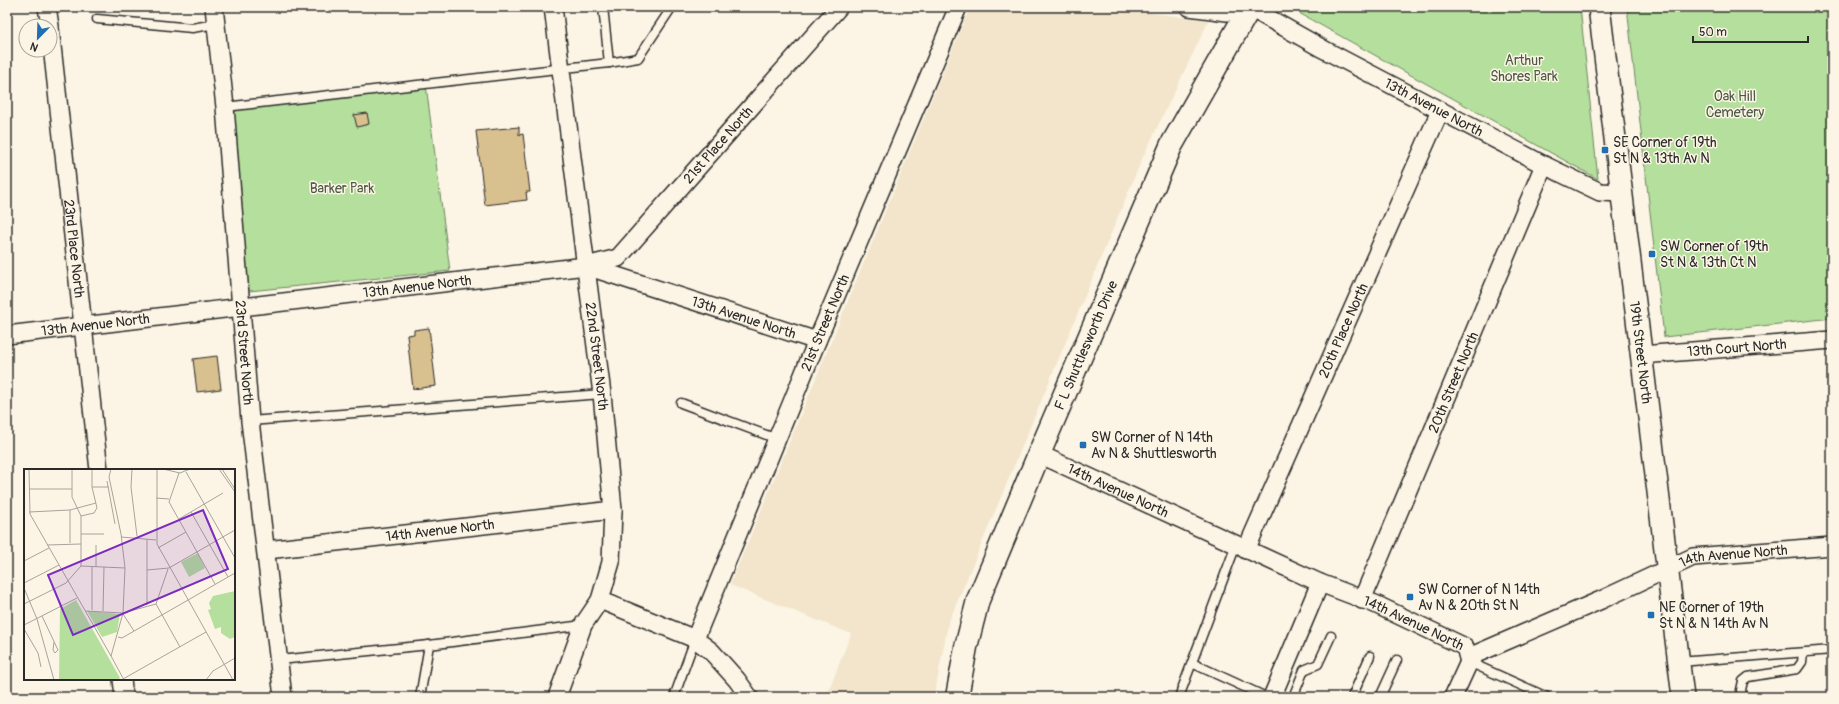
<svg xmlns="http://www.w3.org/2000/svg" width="1839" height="704" font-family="Pangolin,sans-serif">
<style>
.built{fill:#f2e5cb}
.green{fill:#b4df9c;stroke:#708564}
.building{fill:#d9c08f;stroke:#2b2b2b}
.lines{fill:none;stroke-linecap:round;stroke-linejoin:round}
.service-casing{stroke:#2b2b2b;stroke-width:11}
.minor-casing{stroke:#2b2b2b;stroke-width:20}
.tertiary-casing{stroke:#2b2b2b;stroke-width:24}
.secondary-casing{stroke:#2b2b2b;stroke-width:25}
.service{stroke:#fcf5e5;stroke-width:8}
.minor{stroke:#fcf5e5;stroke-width:17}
.tertiary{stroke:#fcf5e5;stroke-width:21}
.secondary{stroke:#fcf5e5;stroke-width:22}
.poi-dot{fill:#1f6fb2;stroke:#fcf5e5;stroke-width:1.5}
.labels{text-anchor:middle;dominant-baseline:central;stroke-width:3;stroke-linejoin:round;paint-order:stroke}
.park-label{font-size:14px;fill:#4d5847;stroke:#fcf5e5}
.street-label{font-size:14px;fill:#2b2b2b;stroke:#fcf5e5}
.poi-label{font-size:14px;fill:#2b2b2b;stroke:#fcf5e5;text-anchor:start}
.inset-road{fill:none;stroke:#a8a49b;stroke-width:1}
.view{fill:#7b2cbf;fill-opacity:0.15;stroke:#7b2cbf;stroke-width:2}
.inset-edge{fill:none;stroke:#2b2b2b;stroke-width:2}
</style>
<rect width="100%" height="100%" fill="#fcf5e5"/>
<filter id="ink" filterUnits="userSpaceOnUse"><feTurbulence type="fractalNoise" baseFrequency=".025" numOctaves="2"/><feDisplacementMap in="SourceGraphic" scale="8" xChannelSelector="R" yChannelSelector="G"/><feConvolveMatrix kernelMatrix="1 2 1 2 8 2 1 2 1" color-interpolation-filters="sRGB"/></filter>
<g filter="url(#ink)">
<polygon class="built" points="970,7 1100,7 1209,20 1143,157 948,624 934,697 826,697 851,634 730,585"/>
<g class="green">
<polygon points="1288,7 1580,7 1598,179"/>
<polygon points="1627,7 1832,7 1832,318 1664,337"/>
<polygon points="426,85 450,271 239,292 225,107"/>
</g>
<g class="building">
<polygon points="367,113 369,124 357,127 354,115"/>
<polygon points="519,127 519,135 523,134 530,192 526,192 527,200 485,205 476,131"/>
<polygon points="429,328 436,386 413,389 407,335 414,334 414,330"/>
<polygon points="217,356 221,389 197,392 193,359"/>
</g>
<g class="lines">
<defs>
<g id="service">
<polyline points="603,7 609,63 638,58 672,7"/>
<polyline points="97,19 192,28 216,24"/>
<polyline points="225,107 609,63"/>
<polyline points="681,403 777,439"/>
<polyline points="250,421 602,394"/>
<polyline points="279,660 429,645"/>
<polyline points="1469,662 1547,697"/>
<polyline points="1679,662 1832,650"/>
<polyline points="1192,663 1266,697"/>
<polyline points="420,697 429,645 583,625"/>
<polyline points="674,697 695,639"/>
<polyline points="1179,697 1236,545"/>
<polyline points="1293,697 1304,670 1318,664 1331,636"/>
<polyline points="1352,697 1370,656"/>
<polyline points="1380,697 1397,660"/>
<polyline points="1742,697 1741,690 1743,681 1748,677 1797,669 1802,662 1803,653"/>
</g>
<g id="minor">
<polyline points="47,7 50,26"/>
<path id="s1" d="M214,7l11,100 25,314 33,276"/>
<path id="s2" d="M553,7l49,387 11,116 -2,52 -11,38 -17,25 -26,72"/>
<polyline points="1189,7 1227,12 1246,7"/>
<path id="s3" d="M1252,7l2,3 69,39 221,116 56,27 22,1"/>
<path id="s4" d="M50,28l49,442"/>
<path id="s5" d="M586,266l32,-8 221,-251"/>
<path id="s6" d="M7,335l579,-69 231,75"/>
<path id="s7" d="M1641,355l191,-15"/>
<path id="s8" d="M1039,454l281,129 55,21 90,43 4,15"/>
<path id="s9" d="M267,550l346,-40"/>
<path id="s10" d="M1246,550l194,-439"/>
<polyline points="600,600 695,639 711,651 737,680 749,697"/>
<path id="s11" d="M1362,600l182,-435"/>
<path id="s12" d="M695,639l122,-298 141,-334"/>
<polyline points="122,679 124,697"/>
<polyline points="1272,697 1320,583"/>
<path id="s13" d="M1453,697l16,-35 7,-8 125,-54 92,-43 139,-11"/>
</g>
<g id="tertiary">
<path id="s14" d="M1599,7l84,690"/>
</g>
<g id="secondary">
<path id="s15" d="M957,697l9,-50 12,-47 61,-146 132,-308 79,-139"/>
</g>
</defs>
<use href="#service" class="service-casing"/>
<use href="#minor" class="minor-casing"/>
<use href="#tertiary" class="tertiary-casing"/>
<use href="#secondary" class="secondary-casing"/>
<use href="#service" class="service"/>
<use href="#minor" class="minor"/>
<use href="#tertiary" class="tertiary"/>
<use href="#secondary" class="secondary"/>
</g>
</g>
<g class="poi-dot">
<rect x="1601" y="146" width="8" height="8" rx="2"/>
<rect x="1648" y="250" width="8" height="8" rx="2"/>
<rect x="1079" y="441" width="8" height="8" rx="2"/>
<rect x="1406" y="593" width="8" height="8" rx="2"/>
<rect x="1647" y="611" width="8" height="8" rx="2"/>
</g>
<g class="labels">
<g class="park-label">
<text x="1524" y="60">Arthur<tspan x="1524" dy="16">Shores Park</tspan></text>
<text x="1735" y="96">Oak Hill<tspan x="1735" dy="16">Cemetery</tspan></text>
<text x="342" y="188">Barker Park</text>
</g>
<g class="street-label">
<text stroke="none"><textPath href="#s3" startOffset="208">13th Avenue North</textPath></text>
<text stroke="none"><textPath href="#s5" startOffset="184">21st Place North</textPath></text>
<text stroke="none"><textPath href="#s4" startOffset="222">23rd Place North</textPath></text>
<text stroke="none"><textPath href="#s6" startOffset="413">13th Avenue North</textPath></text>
<text stroke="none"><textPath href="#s6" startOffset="749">13th Avenue North</textPath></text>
<text stroke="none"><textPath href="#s12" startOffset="342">21st Street North</textPath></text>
<text stroke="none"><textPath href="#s6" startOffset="89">13th Avenue North</textPath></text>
<text stroke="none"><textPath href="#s10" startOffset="240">20th Place North</textPath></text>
<text stroke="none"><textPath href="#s15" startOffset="376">F L Shuttlesworth Drive</textPath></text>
<text stroke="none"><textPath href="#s7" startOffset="96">13th Court North</textPath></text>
<text stroke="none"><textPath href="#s1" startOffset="347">23rd Street North</textPath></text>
<text stroke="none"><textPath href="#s14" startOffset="348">19th Street North</textPath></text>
<text stroke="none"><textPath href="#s2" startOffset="352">22nd Street North</textPath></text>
<text stroke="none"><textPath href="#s11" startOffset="236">20th Street North</textPath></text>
<text stroke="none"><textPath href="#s8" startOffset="87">14th Avenue North</textPath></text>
<text stroke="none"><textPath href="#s9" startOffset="174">14th Avenue North</textPath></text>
<text stroke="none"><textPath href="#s13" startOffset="327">14th Avenue North</textPath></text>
<text stroke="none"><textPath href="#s8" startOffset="411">14th Avenue North</textPath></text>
</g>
<g class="poi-label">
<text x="1613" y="142">SE Corner of 19th<tspan x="1613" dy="16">St N &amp; 13th Av N</tspan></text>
<text x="1660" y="246">SW Corner of 19th<tspan x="1660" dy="16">St N &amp; 13th Ct N</tspan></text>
<text x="1091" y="437">SW Corner of N 14th<tspan x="1091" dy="16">Av N &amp; Shuttlesworth</tspan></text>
<text x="1418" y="589">SW Corner of N 14th<tspan x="1418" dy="16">Av N &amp; 20th St N</tspan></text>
<text x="1659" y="607">NE Corner of 19th<tspan x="1659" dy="16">St N &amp; N 14th Av N</tspan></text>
</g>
</g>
<g transform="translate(24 469)">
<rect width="211" height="211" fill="#fcf5e5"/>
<path d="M174,84l7,15 -16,9 -8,-15zM211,122v46l-5,2 -9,-6v-6l-6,2 -7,-19 3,-1 -2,-6 4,-7zM52,131l44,78 -3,2h-58l1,-71zM63,142l33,3 -3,18 -15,5z" fill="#b4df9c"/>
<path class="inset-road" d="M5,0l1,45 81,142M48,0v28l9,19v50M87,0l-2,8 12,57 4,34 -2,45 -12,43 13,24M108,0l-1,18 6,49M133,0v75l76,136M139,0l17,4 10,-4M195,0l16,23M198,0l13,20M162,3l49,86M155,4l-10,29 46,82M83,12l8,43M68,18h17M5,20h43M132,29l13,1M5,43l41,-2 26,-7M167,43l37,65M57,47l13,-3 3,-5 -5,-21v-18M155,50l44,-26M57,65h23M97,68l35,3M123,71v65M46,74v-33M23,76l34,-1M72,76v22M134,79l28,-16M0,92l25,-13M57,97l44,2M68,98v43M123,101l22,-2 66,-38M0,114l35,-18M0,119l13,31 17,61M0,135l42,-21 15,-17M132,135l24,43M132,135l12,-35M61,142l38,2 33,-9M79,142l1,-44M99,145l11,17M18,147l16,34 -3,3 -2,-3 1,-8M0,156l53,-27M0,160l14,24 3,14M94,168l4,1 113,-65M99,210l83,-47M182,211l7,-9 22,-13"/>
<path class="view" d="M179,41l25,59 -155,66 -25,-60z"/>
<rect width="211" height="211" class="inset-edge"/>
</g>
<rect width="1839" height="704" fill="none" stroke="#fcf5e5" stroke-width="24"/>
<rect x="12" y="12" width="1815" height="680" fill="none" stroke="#2b2b2b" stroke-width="1.5" filter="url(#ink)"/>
<g transform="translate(38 38) rotate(203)"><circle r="19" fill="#fcf5e5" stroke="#a8a49b"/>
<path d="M0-3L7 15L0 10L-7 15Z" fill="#1f6fb2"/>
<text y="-6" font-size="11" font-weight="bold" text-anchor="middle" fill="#2b2b2b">N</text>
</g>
<path d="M1693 36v6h115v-6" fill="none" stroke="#2b2b2b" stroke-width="2"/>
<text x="1699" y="36" font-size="12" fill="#2b2b2b" stroke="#fcf5e5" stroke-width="3" paint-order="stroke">50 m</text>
</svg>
